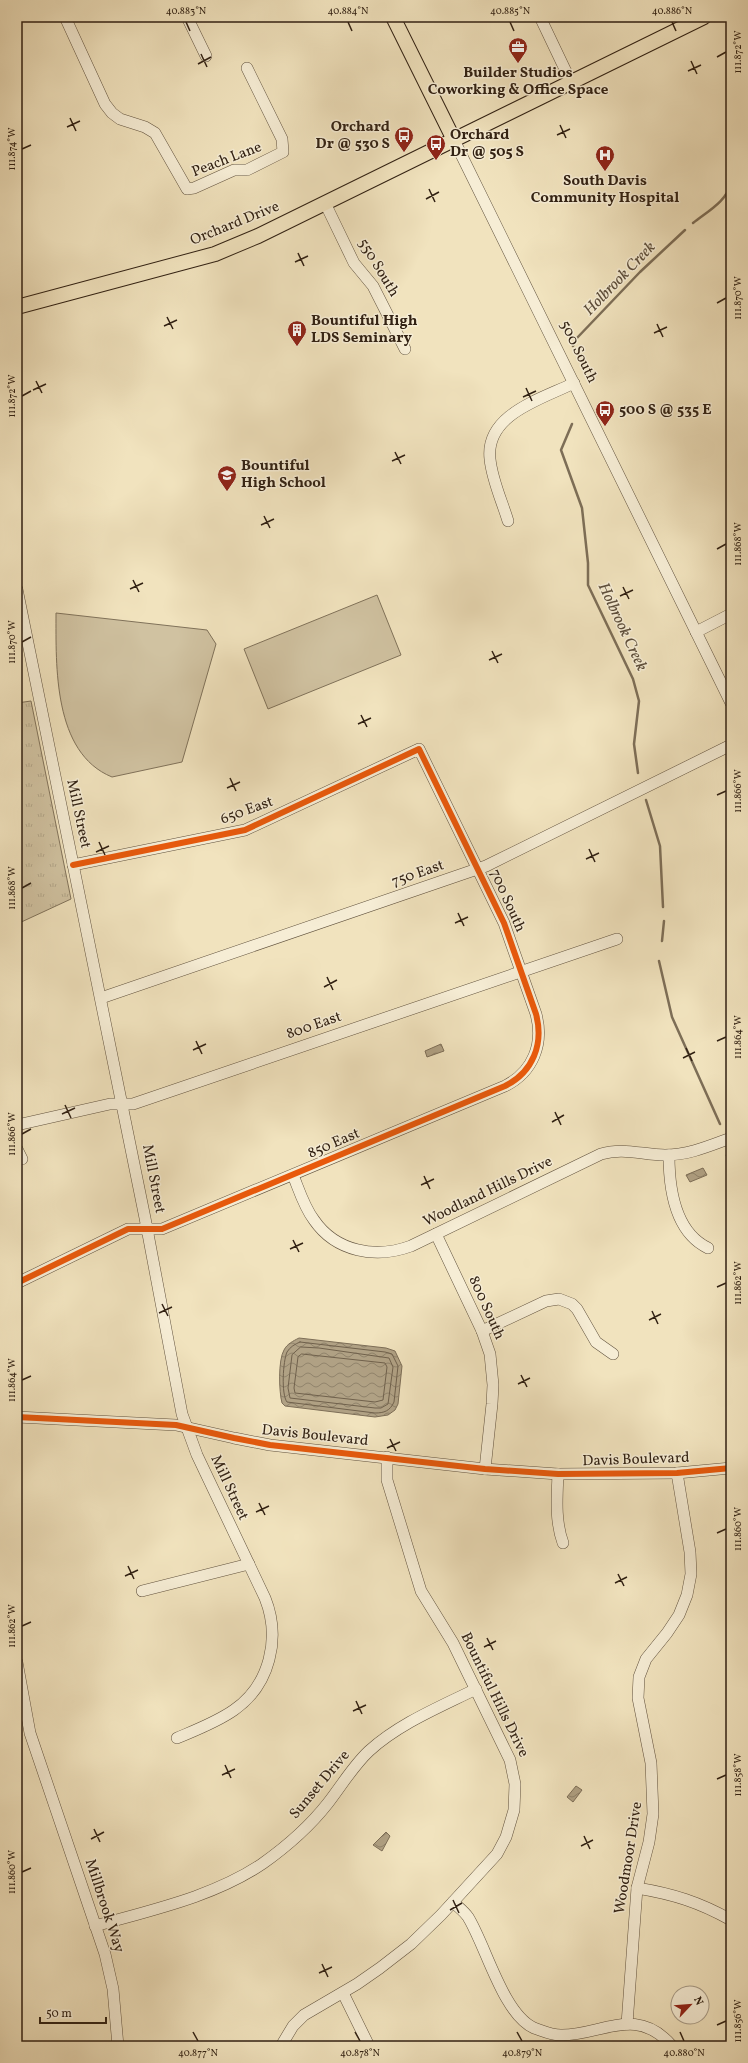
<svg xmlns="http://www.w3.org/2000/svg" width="748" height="2063" font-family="Vollkorn,serif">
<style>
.grass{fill:url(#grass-tufts);stroke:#80725a}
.pitch{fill:#d0c2a1;stroke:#80725a}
.water{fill:url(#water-waves);stroke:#7d6e57}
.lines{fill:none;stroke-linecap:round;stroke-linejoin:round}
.shore{stroke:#70614c;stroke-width:1}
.stream{stroke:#7d6e57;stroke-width:2.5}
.minor-casing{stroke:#61523e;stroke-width:12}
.major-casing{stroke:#312113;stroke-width:16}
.minor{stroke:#f6edd5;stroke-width:11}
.major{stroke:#f1e3be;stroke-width:14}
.cycleway-casing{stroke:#f6edd5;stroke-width:8}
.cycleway{stroke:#e8590c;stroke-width:6}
.ticks{fill:none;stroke:#312113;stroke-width:1.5}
.labels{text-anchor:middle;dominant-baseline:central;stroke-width:3;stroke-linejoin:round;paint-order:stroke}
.poi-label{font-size:15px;font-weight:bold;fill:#312113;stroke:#f6edd5;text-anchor:start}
.street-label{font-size:15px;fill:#312113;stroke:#f6edd5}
.water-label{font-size:16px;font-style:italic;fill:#5d4e3b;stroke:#f6edd5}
.neatline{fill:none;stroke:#312113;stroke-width:1.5}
.ticks-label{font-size:10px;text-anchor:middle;fill:#312113}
</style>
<defs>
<pattern id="grass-tufts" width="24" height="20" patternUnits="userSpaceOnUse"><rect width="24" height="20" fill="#d0c2a1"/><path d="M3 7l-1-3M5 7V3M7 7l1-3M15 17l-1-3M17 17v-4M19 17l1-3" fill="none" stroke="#b3a68a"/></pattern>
<pattern id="water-waves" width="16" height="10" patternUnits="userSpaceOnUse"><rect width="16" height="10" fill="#b0a184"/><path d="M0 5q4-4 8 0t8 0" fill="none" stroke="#90836b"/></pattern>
</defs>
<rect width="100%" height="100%" fill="#f1e3be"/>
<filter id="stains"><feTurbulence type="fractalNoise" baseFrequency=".005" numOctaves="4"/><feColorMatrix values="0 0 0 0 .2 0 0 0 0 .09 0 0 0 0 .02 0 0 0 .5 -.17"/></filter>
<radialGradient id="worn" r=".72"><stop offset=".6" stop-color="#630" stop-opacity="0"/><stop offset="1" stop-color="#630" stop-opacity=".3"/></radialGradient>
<polygon class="grass" points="31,701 71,899 17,924 17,703"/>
<g class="pitch">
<polygon points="377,595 401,655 268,709 244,649"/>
<path d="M56,613l151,17 9,14 -34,118 -70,15c-59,-24 -56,-111 -56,-164z"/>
</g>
<g class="water">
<polygon points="441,1044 444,1051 427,1057 425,1051"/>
<polygon points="703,1168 707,1175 690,1182 686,1175"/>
<path d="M299,1338l87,10 9,3 7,15 -4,38 -3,6 -7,5 -13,2 -90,-11 -3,-3c-3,-11 -4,-43 2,-53 3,-6 9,-9 15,-12z"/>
<polygon points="576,1786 582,1790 573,1802 567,1797"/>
<polygon points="386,1832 390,1836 382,1851 373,1845"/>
</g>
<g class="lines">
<g class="shore">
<path d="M300,1342l85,10 7,2 6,12 -4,36c-4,9 -10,11 -19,11l-88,-11c-6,-8 -4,-41 0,-50 3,-5 8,-8 13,-10z"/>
<polygon points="301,1347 319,1348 389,1358 393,1367 388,1404 381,1408 375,1408 290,1398 288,1388 292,1355"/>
<polygon points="302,1354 385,1363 387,1367 383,1400 375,1402 295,1393 294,1388 298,1357"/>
</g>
<g class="stream">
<polyline points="729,41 731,71"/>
<path d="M693,223c15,-12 34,-22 38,-40"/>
<polyline points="573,346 576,339 640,272 685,230"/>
<polyline points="572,424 561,450 582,508 588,563 588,585 633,679 639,701 634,744 638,773"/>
<polyline points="646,800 660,846 663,907"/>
<polyline points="662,941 664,921"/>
<polyline points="659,961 672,1017 720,1124"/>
<polyline points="727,1155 731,1176"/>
</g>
<defs>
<g id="minor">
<polyline points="65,17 105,104 112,113 120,119 145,127 155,133 187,189 194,188 234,170 247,170 283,152 282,139 247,68"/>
<polyline points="187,17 206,56"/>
<polyline points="540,17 571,82"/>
<polyline points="454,140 731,703"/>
<polyline points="325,203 354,263 373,286 405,349"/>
<path d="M508,521c-6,-20 -16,-41 -18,-62 -5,-45 52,-60 84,-76"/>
<path d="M17,589l128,629 37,196 15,41 68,143c16,40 5,87 -31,112 -17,12 -38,20 -57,28"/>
<polyline points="696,632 731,614"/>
<polyline points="101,998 486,866 731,745"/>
<polyline points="17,1125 110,1104 133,1104 617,939"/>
<polyline points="17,1149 22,1159"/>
<path d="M669,1155c0,33 6,77 39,93"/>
<path d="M293,1175c6,15 11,32 21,45 22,32 62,39 97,26l190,-92c22,-7 42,1 64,1 24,0 44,-9 66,-17"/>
<polyline points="436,1234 482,1331 490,1354 493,1385 492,1404 485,1469"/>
<path d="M17,1283l111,-54h34l343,-143c28,-14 39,-42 31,-72l-32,-91 -85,-174 -174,81 -172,35"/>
<polyline points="482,1331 546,1301 559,1299 572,1304 577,1309 596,1342 613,1354"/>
<polyline points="17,1417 176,1425 234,1438 270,1445 485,1469 558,1474 677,1473 731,1468"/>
<path d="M558,1474c-1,24 -3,47 5,69"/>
<polyline points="142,1591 249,1564"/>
<polyline points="17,1662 30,1733 105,1954 113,1989 118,2046"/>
<path d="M637,1888c36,6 62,14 94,32"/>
<path d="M453,1902c5,5 11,9 15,15 18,29 35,97 66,111 9,3 17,7 27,7 39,1 75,-31 111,11"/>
<path d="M95,1926c56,-16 118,-29 167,-62 24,-17 48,-38 66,-61 14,-18 25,-37 41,-52 31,-28 71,-44 107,-62"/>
<polyline points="343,1993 369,2046"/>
<polyline points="627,2024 637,1888 649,1842 653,1814 651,1763 638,1698 639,1677 646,1659 667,1633 679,1615 687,1595 691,1574 690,1552 677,1473"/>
<polyline points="281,2046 293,2026 304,2015 357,1984 380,1968 411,1944 441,1915 497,1854 506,1837 514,1810 515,1784 510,1760 453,1643 421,1591 387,1480 387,1457"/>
</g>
<g id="major">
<polyline points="393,17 454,140"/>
<polyline points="17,307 215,254 258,236 704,17"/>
</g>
</defs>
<use href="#minor" class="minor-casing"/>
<use href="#major" class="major-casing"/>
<use href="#minor" class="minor"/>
<use href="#major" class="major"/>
<defs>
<g id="cycleway">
<path d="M17,1283l111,-54h34l343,-143c28,-14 39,-42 31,-72l-32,-91 -85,-174 -174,81 -172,35"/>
<polyline points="17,1417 176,1425 234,1438 270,1445 485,1469 558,1474 677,1473 731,1468"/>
</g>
</defs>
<use href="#cycleway" class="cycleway-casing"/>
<use href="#cycleway" class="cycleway"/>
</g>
<path class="ticks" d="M186,22l4,9M348,22l4,9M510,22l4,9M672,22l4,9M201,54l6,13M717,57l9,-5M691,61l6,13M198,64l13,-7M688,71l13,-6M70,118l6,13M560,125l6,13M67,127l13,-6M557,135l13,-6M22,149l9,-4M429,189l6,13M426,199l13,-7M298,253l6,13M295,262l13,-6M717,303l9,-5M167,317l6,12M657,324l6,13M164,326l13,-6M654,333l13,-6M36,381l6,12M526,388l6,13M33,390l13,-6M22,396l9,-5M523,397l13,-6M395,452l6,12M392,461l13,-6M264,516l6,12M261,525l13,-6M717,549l9,-5M133,580l6,12M623,587l6,12M130,589l13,-6M620,596l13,-6M22,642l9,-5M492,651l6,12M489,660l13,-6M361,715l6,12M358,724l13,-6M230,778l6,13M227,788l13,-6M717,795l9,-4M99,842l6,13M589,849l6,13M96,852l13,-6M586,859l13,-6M22,888l9,-5M458,913l6,13M455,923l13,-6M327,977l6,13M324,987l13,-7M196,1041l6,13M717,1041l9,-4M686,1048l6,13M193,1050l13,-6M683,1058l12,-6M65,1105l6,13M555,1112l6,13M62,1114l13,-6M552,1122l12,-7M22,1134l9,-5M424,1176l6,13M421,1185l13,-6M293,1240l6,12M290,1249l13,-6M717,1287l9,-4M162,1304l6,12M652,1311l6,13M159,1313l13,-6M649,1320l12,-6M521,1375l6,12M22,1380l9,-4M518,1384l12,-6M390,1439l6,12M387,1448l13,-6M259,1503l6,12M256,1512l13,-6M717,1533l9,-4M128,1566l6,13M618,1574l6,12M125,1576l13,-6M615,1583l12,-6M22,1626l9,-4M487,1638l6,12M484,1647l12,-6M356,1701l6,13M353,1711l13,-6M225,1765l6,13M222,1775l13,-6M717,1779l9,-4M94,1829l6,13M584,1836l6,13M91,1839l13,-7M581,1846l12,-6M22,1872l9,-4M453,1900l6,13M450,1910l12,-7M322,1964l6,13M319,1973l13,-6M717,2025l9,-4M193,2032l5,9M355,2032l5,9M517,2032l5,9M680,2032l4,9"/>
<defs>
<symbol id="office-pin" viewBox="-11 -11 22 30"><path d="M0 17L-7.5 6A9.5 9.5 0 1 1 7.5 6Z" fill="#8f2418" stroke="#f6edd5"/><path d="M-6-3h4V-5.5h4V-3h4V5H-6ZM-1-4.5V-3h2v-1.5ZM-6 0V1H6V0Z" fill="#fff"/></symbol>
<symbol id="bus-pin" viewBox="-11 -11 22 30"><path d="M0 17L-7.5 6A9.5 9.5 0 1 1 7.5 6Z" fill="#8f2418" stroke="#f6edd5"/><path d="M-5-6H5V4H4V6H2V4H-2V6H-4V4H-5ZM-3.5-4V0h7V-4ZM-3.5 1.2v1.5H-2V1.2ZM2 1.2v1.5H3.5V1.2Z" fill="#fff"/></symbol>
<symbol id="hospital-pin" viewBox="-11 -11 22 30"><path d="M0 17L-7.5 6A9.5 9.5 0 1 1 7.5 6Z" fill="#8f2418" stroke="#f6edd5"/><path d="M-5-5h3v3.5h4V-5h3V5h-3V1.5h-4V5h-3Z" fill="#fff"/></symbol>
<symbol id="building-pin" viewBox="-11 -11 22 30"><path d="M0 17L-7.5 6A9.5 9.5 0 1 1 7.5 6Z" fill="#8f2418" stroke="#f6edd5"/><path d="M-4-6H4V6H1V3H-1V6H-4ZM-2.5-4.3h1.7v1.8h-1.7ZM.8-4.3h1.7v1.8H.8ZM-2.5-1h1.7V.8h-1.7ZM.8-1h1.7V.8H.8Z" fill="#fff"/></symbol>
<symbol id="school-pin" viewBox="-11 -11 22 30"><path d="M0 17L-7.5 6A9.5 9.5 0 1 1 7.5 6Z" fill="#8f2418" stroke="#f6edd5"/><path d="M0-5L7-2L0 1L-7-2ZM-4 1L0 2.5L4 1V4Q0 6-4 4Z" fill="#fff"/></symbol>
</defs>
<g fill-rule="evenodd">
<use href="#office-pin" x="507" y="36" width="22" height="30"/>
<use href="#bus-pin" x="393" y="125" width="22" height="30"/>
<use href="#bus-pin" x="425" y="133" width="22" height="30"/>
<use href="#hospital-pin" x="594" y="144" width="22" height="30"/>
<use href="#building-pin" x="286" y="319" width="22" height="30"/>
<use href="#bus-pin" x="594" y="399" width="22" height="30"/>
<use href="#school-pin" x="216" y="464" width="22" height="30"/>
</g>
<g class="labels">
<g class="poi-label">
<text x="518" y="73" text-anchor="middle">Builder Studios<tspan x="518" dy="17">Coworking &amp; Office Space</tspan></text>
<text x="390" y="127" text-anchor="end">Orchard<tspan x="390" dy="17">Dr @ 530 S</tspan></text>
<text x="450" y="135">Orchard<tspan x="450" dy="17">Dr @ 505 S</tspan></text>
<text x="605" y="181" text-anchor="middle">South Davis<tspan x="605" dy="17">Community Hospital</tspan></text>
<text x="311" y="321">Bountiful High<tspan x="311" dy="17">LDS Seminary</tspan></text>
<text x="619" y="410">500 S @ 535 E</text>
<text x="241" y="466">Bountiful<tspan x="241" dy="17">High School</tspan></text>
</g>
<g class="street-label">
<text transform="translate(227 160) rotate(-21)">Peach Lane</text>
<text transform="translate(235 224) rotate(-22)">Orchard Drive</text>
<text transform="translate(378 268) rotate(59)">550 South</text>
<text transform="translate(578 352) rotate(64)">500 South</text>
<text transform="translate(247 811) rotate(-20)">650 East</text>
<text transform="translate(78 814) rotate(78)">Mill Street</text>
<text transform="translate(418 874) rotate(-19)">750 East</text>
<text transform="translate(507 901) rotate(66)">700 South</text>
<text transform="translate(314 1026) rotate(-19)">800 East</text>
<text transform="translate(334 1144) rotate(-23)">850 East</text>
<text transform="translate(153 1179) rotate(79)">Mill Street</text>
<text transform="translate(488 1192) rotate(-26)">Woodland Hills Drive</text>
<text transform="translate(486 1308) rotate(66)">800 South</text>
<text transform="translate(315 1436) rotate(6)">Davis Boulevard</text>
<text transform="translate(636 1460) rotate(-2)">Davis Boulevard</text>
<text transform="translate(229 1488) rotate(65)">Mill Street</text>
<text transform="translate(494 1695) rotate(64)">Bountiful Hills Drive</text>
<text transform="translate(320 1785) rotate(-50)">Sunset Drive</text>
<text transform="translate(629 1858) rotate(-81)">Woodmoor Drive</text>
<text transform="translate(104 1906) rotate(72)">Millbrook Way</text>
</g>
<g class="water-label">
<text transform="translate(620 279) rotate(-46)">Holbrook Creek</text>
<text transform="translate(622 627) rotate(65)">Holbrook Creek</text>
</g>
</g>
<rect width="748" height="2063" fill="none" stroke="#f1e3be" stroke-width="44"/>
<g transform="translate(690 2005) rotate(64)"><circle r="19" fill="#f6edd5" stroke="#a79b87"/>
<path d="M0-3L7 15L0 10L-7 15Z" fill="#8f2418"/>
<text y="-6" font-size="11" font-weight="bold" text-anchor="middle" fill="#312113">N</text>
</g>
<path d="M40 2017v6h66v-6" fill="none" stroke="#312113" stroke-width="2"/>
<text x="46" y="2017" font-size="12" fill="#312113" stroke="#f6edd5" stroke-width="3" paint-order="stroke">50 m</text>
<rect x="22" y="22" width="704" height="2019" class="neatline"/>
<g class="ticks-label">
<text x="186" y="14">40.883°N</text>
<text x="348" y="14">40.884°N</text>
<text x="510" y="14">40.885°N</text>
<text x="672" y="14">40.886°N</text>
<text transform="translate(737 52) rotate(-90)" y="4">111.872°W</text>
<text transform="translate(11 149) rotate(-90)" y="4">111.874°W</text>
<text transform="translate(737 298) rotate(-90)" y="4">111.870°W</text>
<text transform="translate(11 396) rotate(-90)" y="4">111.872°W</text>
<text transform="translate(737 544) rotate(-90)" y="4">111.868°W</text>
<text transform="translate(11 642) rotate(-90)" y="4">111.870°W</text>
<text transform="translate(737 791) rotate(-90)" y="4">111.866°W</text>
<text transform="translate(11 888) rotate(-90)" y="4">111.868°W</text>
<text transform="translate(737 1037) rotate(-90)" y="4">111.864°W</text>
<text transform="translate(11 1134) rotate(-90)" y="4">111.866°W</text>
<text transform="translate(737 1283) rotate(-90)" y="4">111.862°W</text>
<text transform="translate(11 1380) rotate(-90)" y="4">111.864°W</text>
<text transform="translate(737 1529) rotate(-90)" y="4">111.860°W</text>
<text transform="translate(11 1626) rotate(-90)" y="4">111.862°W</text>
<text transform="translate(737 1775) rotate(-90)" y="4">111.858°W</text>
<text transform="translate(11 1872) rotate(-90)" y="4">111.860°W</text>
<text transform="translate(737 2021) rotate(-90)" y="4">111.856°W</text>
<text x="198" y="2056">40.877°N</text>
<text x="360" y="2056">40.878°N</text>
<text x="522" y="2056">40.879°N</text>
<text x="684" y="2056">40.880°N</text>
</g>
<rect width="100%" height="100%" filter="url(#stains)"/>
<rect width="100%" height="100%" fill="url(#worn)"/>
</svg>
